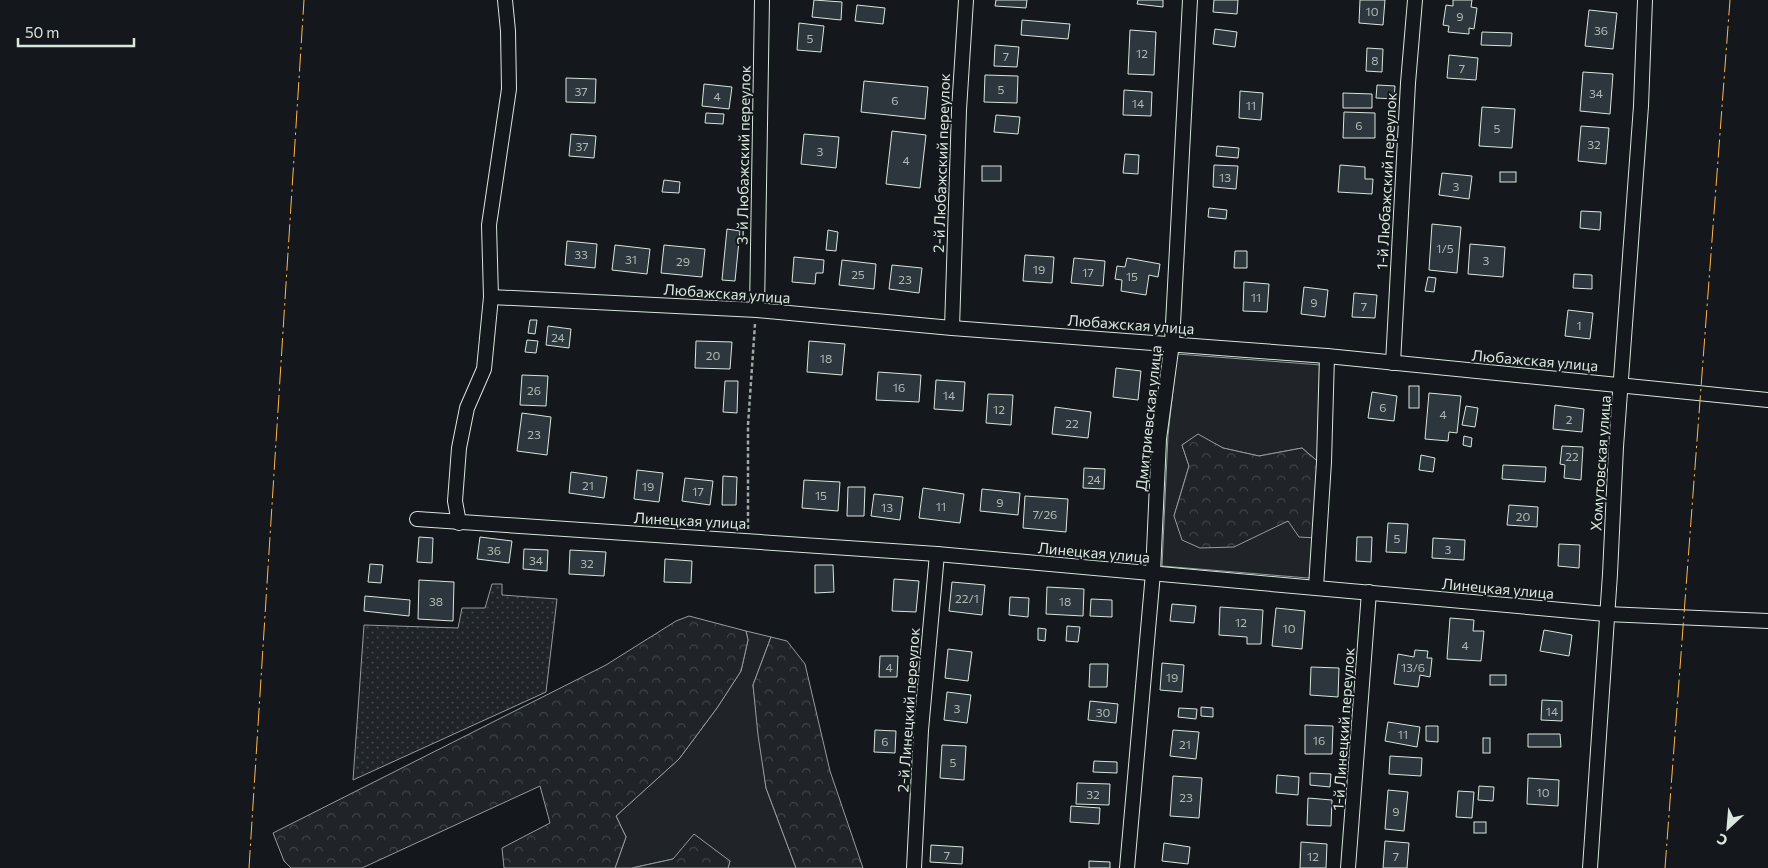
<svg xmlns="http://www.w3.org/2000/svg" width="1768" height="868" font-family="Commissioner,sans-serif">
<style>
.green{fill:#202428;stroke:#939e99}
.forest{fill:url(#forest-crowns);stroke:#939e99}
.garden{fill:url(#garden-dots);stroke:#939e99}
.building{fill:#2c363c;stroke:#d8e6dc}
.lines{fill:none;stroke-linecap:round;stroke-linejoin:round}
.minor-casing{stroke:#d8e6dc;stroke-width:16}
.path{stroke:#9da8a2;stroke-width:2.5;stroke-dasharray:4 2.5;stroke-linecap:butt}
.minor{stroke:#14181c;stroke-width:14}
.power{stroke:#ffb74d;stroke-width:1;stroke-dasharray:18 4 2.5 4;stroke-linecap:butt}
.labels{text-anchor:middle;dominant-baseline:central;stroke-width:4;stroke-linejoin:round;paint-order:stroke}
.number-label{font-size:12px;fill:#adbab4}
.street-label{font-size:15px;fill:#d8e6dc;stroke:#14181c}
</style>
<defs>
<pattern id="forest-crowns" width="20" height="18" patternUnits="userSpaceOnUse" patternTransform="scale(1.25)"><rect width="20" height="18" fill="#202428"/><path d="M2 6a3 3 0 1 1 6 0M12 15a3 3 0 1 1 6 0" fill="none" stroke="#404447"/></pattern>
<pattern id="garden-dots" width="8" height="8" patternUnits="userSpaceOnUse" patternTransform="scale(1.25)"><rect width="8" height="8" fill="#202428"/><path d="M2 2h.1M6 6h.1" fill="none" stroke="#404447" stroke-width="1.8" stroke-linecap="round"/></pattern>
</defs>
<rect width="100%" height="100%" fill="#14181c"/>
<g class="green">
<polygon points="1177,354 1321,365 1322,465 1302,448 1259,456 1223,448 1198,435 1182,445 1189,466 1174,516 1268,529 1288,521 1317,538 1315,574 1308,578 1162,566 1168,435"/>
<polygon points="746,631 771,637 753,685 766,788 796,868 728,868 730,861 673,859 632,868 615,868 626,837 616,816 679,759 717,708 741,671 748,640"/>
</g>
<g class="forest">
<polygon points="1198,434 1223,448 1259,456 1302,448 1322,465 1317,538 1299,537 1288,521 1234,547 1200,548 1182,540 1174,516 1189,466 1182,445"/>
<polygon points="689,616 746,631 748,640 741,671 717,708 679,759 616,816 626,837 615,868 504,868 502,848 550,823 540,786 362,868 291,868 284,861 273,833 606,665 676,621"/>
<polygon points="771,637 787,641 805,664 830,771 863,868 796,868 766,788 758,735 753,685"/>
<polygon points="694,834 730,861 728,868 632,868 673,859"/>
</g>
<polygon class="garden" points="492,584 502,584 502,595 557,599 546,692 353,780 364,625 458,628 462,608 485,608"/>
<g class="building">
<polygon points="814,0 842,2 841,20 812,17"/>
<polygon points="996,0 1027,0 1026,8 995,6"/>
<polygon points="1138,0 1163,0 1163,7 1137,4"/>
<polygon points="1214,0 1238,0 1237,14 1213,12"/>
<polygon points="1360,0 1385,0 1383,25 1359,23"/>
<polygon points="1453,0 1472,0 1471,7 1477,8 1474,29 1469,28 1469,34 1448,32 1449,26 1443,25 1446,5 1453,6"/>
<polygon points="857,5 885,8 883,24 855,21"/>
<polygon points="1589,10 1617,13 1613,49 1585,46"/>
<polygon points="1022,20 1070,24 1068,39 1021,35"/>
<polygon points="799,23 824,26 821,52 797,50"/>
<polygon points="1215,29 1237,32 1235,47 1213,44"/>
<polygon points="1130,30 1156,32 1154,75 1128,74"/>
<polygon points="1482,32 1512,33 1511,46 1481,45"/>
<polygon points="995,45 1019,47 1017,67 994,66"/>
<polygon points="1367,48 1383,49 1382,72 1366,71"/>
<polygon points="1449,55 1478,58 1476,80 1447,78"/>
<polygon points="1583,72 1613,74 1610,114 1580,111"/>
<polygon points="985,75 1018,76 1017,103 984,102"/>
<polygon points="566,78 596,79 595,103 566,102"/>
<polygon points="864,81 928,87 925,119 861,112"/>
<polygon points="704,84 732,87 729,109 702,106"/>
<polygon points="1377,85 1395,86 1394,99 1376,98"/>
<polygon points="1124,90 1152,92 1151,116 1123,115"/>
<polygon points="1240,91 1263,93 1261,120 1239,118"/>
<polygon points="1343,93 1372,94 1372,108 1343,108"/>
<polygon points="1482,107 1515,109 1512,148 1479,146"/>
<polygon points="1344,112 1375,113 1375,138 1343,138"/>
<polygon points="706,113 724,114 723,124 705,123"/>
<polygon points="996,115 1020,117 1018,134 994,132"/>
<polygon points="1581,126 1609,128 1606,164 1578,161"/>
<polygon points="892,131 926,135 920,188 886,184"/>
<polygon points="571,134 596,136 594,158 569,156"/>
<polygon points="804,134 839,137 836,168 801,164"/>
<polygon points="1217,146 1239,148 1238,158 1216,156"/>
<polygon points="1125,154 1139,155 1138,174 1123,173"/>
<polygon points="1214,165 1238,166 1236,189 1213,187"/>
<polygon points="1340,165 1365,167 1365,179 1373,179 1372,194 1338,192"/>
<rect x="982" y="166" width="19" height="15"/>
<rect x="1500" y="172" width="16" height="10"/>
<polygon points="1442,173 1472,176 1469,199 1439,195"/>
<polygon points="664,180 680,182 679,193 662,192"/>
<polygon points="1209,208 1227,210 1226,219 1208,217"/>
<polygon points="1581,211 1601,212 1600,230 1580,228"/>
<polygon points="1432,224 1461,227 1457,273 1429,270"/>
<polygon points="727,229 740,231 735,281 722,280"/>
<polygon points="828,230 838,232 836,251 826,250"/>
<polygon points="567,241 597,244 595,268 565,265"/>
<polygon points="1470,244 1505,247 1503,277 1468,274"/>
<polygon points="615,245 650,249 647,274 612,270"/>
<polygon points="664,245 705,249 702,277 661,273"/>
<polygon points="1235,251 1247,251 1247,268 1234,268"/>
<polygon points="1025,255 1054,257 1052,283 1023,281"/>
<polygon points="794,257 824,260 823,273 816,273 815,284 792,282"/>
<polygon points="1074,258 1105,261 1103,286 1071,283"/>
<polygon points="1127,258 1160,264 1158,277 1149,275 1146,295 1121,291 1122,280 1115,279 1117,266 1125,267"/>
<polygon points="842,260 876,264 874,289 839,285"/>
<polygon points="892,265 922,268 919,293 889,289"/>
<polygon points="1574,274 1592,275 1592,289 1573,288"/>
<polygon points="1428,277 1436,278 1434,292 1425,291"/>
<polygon points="1244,282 1269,284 1267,312 1243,311"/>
<polygon points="1304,287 1328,290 1325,317 1301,314"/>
<polygon points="1354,293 1377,295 1375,318 1352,317"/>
<polygon points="1568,310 1593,313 1590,339 1565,336"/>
<polygon points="530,320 537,320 535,334 528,333"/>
<polygon points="548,326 571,329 569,348 546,345"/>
<polygon points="527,340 538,341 536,353 525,352"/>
<polygon points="696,341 732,342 730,369 695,368"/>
<polygon points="809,341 845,344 842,375 807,372"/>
<polygon points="1116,368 1141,371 1138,400 1113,397"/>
<polygon points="878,372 921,375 919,402 876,400"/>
<polygon points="522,375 548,376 546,406 520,405"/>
<polygon points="936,380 965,382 963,411 934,409"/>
<polygon points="725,381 738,381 737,413 723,412"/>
<rect x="1409" y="386" width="10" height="22"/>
<polygon points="1372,392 1397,396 1394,421 1368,418"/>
<polygon points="1429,393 1461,396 1457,433 1449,432 1448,441 1425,439"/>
<polygon points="988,394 1013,395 1011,425 986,423"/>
<polygon points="1555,405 1584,409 1582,432 1553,429"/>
<polygon points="1466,406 1478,408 1475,427 1462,425"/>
<polygon points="1055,407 1091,412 1088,438 1052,434"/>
<polygon points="522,413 551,417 547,455 517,451"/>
<polygon points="1464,436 1472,438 1471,447 1463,445"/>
<polygon points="1562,446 1583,447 1581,480 1564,478 1565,465 1560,464"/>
<polygon points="1421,455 1435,458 1433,472 1419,470"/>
<polygon points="1503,465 1546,467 1545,482 1502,479"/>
<polygon points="1084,468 1105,469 1104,489 1083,488"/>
<polygon points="637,470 663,473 659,502 634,499"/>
<polygon points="571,472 607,477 604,498 569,493"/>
<polygon points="723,476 737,477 736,505 722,505"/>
<polygon points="685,478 713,481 710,505 682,501"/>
<polygon points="804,480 840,482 838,511 802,508"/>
<polygon points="848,487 865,487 864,516 847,516"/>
<polygon points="923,488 964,494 960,523 919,518"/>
<polygon points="982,489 1020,493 1018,515 980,511"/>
<polygon points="874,494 903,497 900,520 871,516"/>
<polygon points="1025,496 1068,499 1066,532 1023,528"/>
<polygon points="1509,505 1538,507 1537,527 1507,525"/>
<polygon points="1388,523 1408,524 1406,553 1386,552"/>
<polygon points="419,537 433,538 432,563 417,562"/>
<polygon points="480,537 512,541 509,563 477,559"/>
<polygon points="1357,537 1372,537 1371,562 1356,561"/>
<polygon points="1433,538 1465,540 1464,560 1432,558"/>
<polygon points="1559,544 1580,545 1579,568 1558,566"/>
<polygon points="524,549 548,550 547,571 523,569"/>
<polygon points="570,550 606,552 604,576 569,574"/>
<polygon points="665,559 692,561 691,583 664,582"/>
<polygon points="370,564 383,565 381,583 368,582"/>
<polygon points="815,565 833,565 834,592 815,593"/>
<polygon points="894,579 919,581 916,612 892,611"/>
<polygon points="419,580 454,582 453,621 418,619"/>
<polygon points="952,582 985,585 982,615 949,611"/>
<polygon points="1047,587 1084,589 1083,616 1046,614"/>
<polygon points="365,596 410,600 409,616 364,611"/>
<polygon points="1010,597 1029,598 1028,617 1009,615"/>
<polygon points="1091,599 1112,600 1112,617 1090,616"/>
<polygon points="1172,604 1196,606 1194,623 1170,621"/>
<polygon points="1220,607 1263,610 1261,644 1247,644 1247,637 1219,635"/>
<polygon points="1276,608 1305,611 1302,649 1272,646"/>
<polygon points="1450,618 1474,620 1473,631 1484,631 1481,661 1447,659"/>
<polygon points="1067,626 1080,627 1078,642 1066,641"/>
<polygon points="1038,628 1046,629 1045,641 1038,640"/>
<polygon points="1544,630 1572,635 1569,656 1540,651"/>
<polygon points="948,649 972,652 968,681 945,678"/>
<polygon points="1415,650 1428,651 1427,658 1432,658 1430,677 1420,675 1418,687 1394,684 1398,654 1414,657"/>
<polygon points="880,656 898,656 897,677 879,677"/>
<polygon points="1162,663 1184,665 1182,692 1160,690"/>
<polygon points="1090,664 1108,664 1107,687 1089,687"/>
<polygon points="1311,667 1339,668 1338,697 1310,695"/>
<rect x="1490" y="675" width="16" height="10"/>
<polygon points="947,692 971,695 967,723 944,720"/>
<polygon points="1542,700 1562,701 1562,721 1541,720"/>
<polygon points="1090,701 1118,704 1116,723 1088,720"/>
<polygon points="1201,707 1213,708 1213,717 1201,716"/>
<polygon points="1179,708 1197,709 1196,719 1178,717"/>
<polygon points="1388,722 1420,727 1417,747 1385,741"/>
<polygon points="1305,725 1333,726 1332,754 1305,754"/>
<polygon points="1426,726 1438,726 1438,742 1426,741"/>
<polygon points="875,730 896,731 895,753 874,752"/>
<polygon points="1173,730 1199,732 1196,759 1170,756"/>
<polygon points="1528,734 1560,734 1561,747 1528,747"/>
<rect x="1483" y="738" width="7" height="15"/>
<polygon points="942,745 966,746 964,780 940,778"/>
<polygon points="1390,756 1422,758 1421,776 1389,774"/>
<polygon points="1094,761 1117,762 1117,773 1093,772"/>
<polygon points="1310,773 1331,774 1330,787 1310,785"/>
<polygon points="1277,775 1299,777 1298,795 1276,793"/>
<polygon points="1173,776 1202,778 1199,818 1170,816"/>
<polygon points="1528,778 1559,780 1558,806 1527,804"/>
<polygon points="1077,783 1110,784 1109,805 1076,804"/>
<polygon points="1479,786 1494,787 1493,801 1478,800"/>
<polygon points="1388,790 1408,792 1404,831 1385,829"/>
<polygon points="1458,791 1474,792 1472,818 1456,817"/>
<polygon points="1308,798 1332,800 1331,826 1307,825"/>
<polygon points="1071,806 1100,808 1099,824 1070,822"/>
<rect x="1474" y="822" width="12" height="11"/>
<polygon points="1385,841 1409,843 1407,868 1383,868"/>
<polygon points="1301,842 1327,844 1326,868 1300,868"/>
<polygon points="1164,843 1190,847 1188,864 1162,861"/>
<polygon points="931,845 963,847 962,864 930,862"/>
<polygon points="1089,861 1110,862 1110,868 1089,868"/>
</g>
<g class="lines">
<defs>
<g id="minor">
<polyline points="491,297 757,310 952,328 1327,356 1768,400"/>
<polyline points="757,310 762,0"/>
<polyline points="952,328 959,110 966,0"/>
<polyline points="1393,363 1408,83 1415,0"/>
<polyline points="417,519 937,554 1606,614 1768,621"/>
<polyline points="459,523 455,501 459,448 467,408 484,369 491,297 489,225 509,89 508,31 505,0"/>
<polyline points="1316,587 1324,462 1327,356"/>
<polyline points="914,868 921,730 937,554"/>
<polyline points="1127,868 1153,573 1159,439 1172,343 1190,0"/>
<polyline points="1348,868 1369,592"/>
<polyline points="1590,868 1610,574 1616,447 1641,106 1645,0"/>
</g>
</defs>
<use href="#minor" class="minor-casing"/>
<polyline class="path" points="748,529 748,425 755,324"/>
<use href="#minor" class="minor"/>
<g class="power">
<polyline points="249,868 304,0"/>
<polyline points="1665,868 1730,0"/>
</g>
</g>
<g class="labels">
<g class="number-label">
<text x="1372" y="11">10</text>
<text x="1460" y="16">9</text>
<text x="1601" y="30">36</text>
<text x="810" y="38">5</text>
<text x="1142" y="53">12</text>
<text x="1006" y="56">7</text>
<text x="1375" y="60">8</text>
<text x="1462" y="68">7</text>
<text x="1001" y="89">5</text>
<text x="581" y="91">37</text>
<text x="1596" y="93">34</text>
<text x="717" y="96">4</text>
<text x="895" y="100">6</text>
<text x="1138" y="103">14</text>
<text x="1251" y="105">11</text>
<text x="1359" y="125">6</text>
<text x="1497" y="128">5</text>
<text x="1594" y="144">32</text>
<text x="582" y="146">37</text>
<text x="820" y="151">3</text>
<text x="906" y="160">4</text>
<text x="1225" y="177">13</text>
<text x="1456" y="186">3</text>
<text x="1445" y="248">1/5</text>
<text x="581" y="254">33</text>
<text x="631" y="259">31</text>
<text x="1486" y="260">3</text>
<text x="683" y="261">29</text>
<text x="1039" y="269">19</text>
<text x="1088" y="272">17</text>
<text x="858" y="274">25</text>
<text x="1132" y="276">15</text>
<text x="905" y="279">23</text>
<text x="1256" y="297">11</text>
<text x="1314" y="302">9</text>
<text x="1364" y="306">7</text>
<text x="1579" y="325">1</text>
<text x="558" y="337">24</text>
<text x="713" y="355">20</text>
<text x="826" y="358">18</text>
<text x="899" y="387">16</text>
<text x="534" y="390">26</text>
<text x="949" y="395">14</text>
<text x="1383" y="407">6</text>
<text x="999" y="409">12</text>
<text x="1443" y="414">4</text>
<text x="1569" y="419">2</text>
<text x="1072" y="423">22</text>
<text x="534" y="434">23</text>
<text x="1572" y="456">22</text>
<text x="1094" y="479">24</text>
<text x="588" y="485">21</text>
<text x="648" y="486">19</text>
<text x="698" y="491">17</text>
<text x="821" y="495">15</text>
<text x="1000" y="502">9</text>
<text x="941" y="506">11</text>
<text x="887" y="507">13</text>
<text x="1045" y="514">7/26</text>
<text x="1523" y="516">20</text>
<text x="1397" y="538">5</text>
<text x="1448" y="549">3</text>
<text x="494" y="550">36</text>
<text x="536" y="560">34</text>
<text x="587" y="563">32</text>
<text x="967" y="598">22/1</text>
<text x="436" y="601">38</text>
<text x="1065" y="601">18</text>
<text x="1241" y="622">12</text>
<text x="1289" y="628">10</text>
<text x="1465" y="645">4</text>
<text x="889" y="667">4</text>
<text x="1413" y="667">13/6</text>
<text x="1172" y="677">19</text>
<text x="957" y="708">3</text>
<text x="1552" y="711">14</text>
<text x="1103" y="712">30</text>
<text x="1403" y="734">11</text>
<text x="1319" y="740">16</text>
<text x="885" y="741">6</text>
<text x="1185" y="744">21</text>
<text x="953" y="762">5</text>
<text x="1543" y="792">10</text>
<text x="1093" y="794">32</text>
<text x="1186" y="797">23</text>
<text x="1396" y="811">9</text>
<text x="947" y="855">7</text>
<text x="1313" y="856">12</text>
<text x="1396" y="856">7</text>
</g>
<g class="street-label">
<text transform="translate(743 155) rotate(-89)">3-й Любажский переулок</text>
<text transform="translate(941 163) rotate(-88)">2-й Любажский переулок</text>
<text transform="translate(1386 181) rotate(-87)">1-й Любажский переулок</text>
<text transform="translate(727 293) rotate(4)">Любажская улица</text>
<text transform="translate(1131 324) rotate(4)">Любажская улица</text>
<text transform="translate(1535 360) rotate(5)">Любажская улица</text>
<text transform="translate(1148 418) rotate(-84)">Дмитриевская улица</text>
<text transform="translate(1600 463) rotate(-86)">Хомутовская улица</text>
<text transform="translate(690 520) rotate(3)">Линецкая улица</text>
<text transform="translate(1094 552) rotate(5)">Линецкая улица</text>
<text transform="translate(1498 588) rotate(5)">Линецкая улица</text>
<text transform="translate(908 710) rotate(-86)">2-й Линецкий переулок</text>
<text transform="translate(1343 729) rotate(-86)">1-й Линецкий переулок</text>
</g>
</g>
<g transform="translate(1728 828) rotate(206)" stroke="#14181c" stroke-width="4" paint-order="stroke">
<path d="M0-4L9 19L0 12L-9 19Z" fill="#d8e6dc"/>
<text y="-8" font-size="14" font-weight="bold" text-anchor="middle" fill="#d8e6dc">С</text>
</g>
<path d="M18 38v8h116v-8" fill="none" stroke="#d8e6dc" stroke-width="2.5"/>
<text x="25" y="38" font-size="15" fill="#d8e6dc" stroke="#14181c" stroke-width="4" paint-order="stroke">50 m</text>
</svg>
